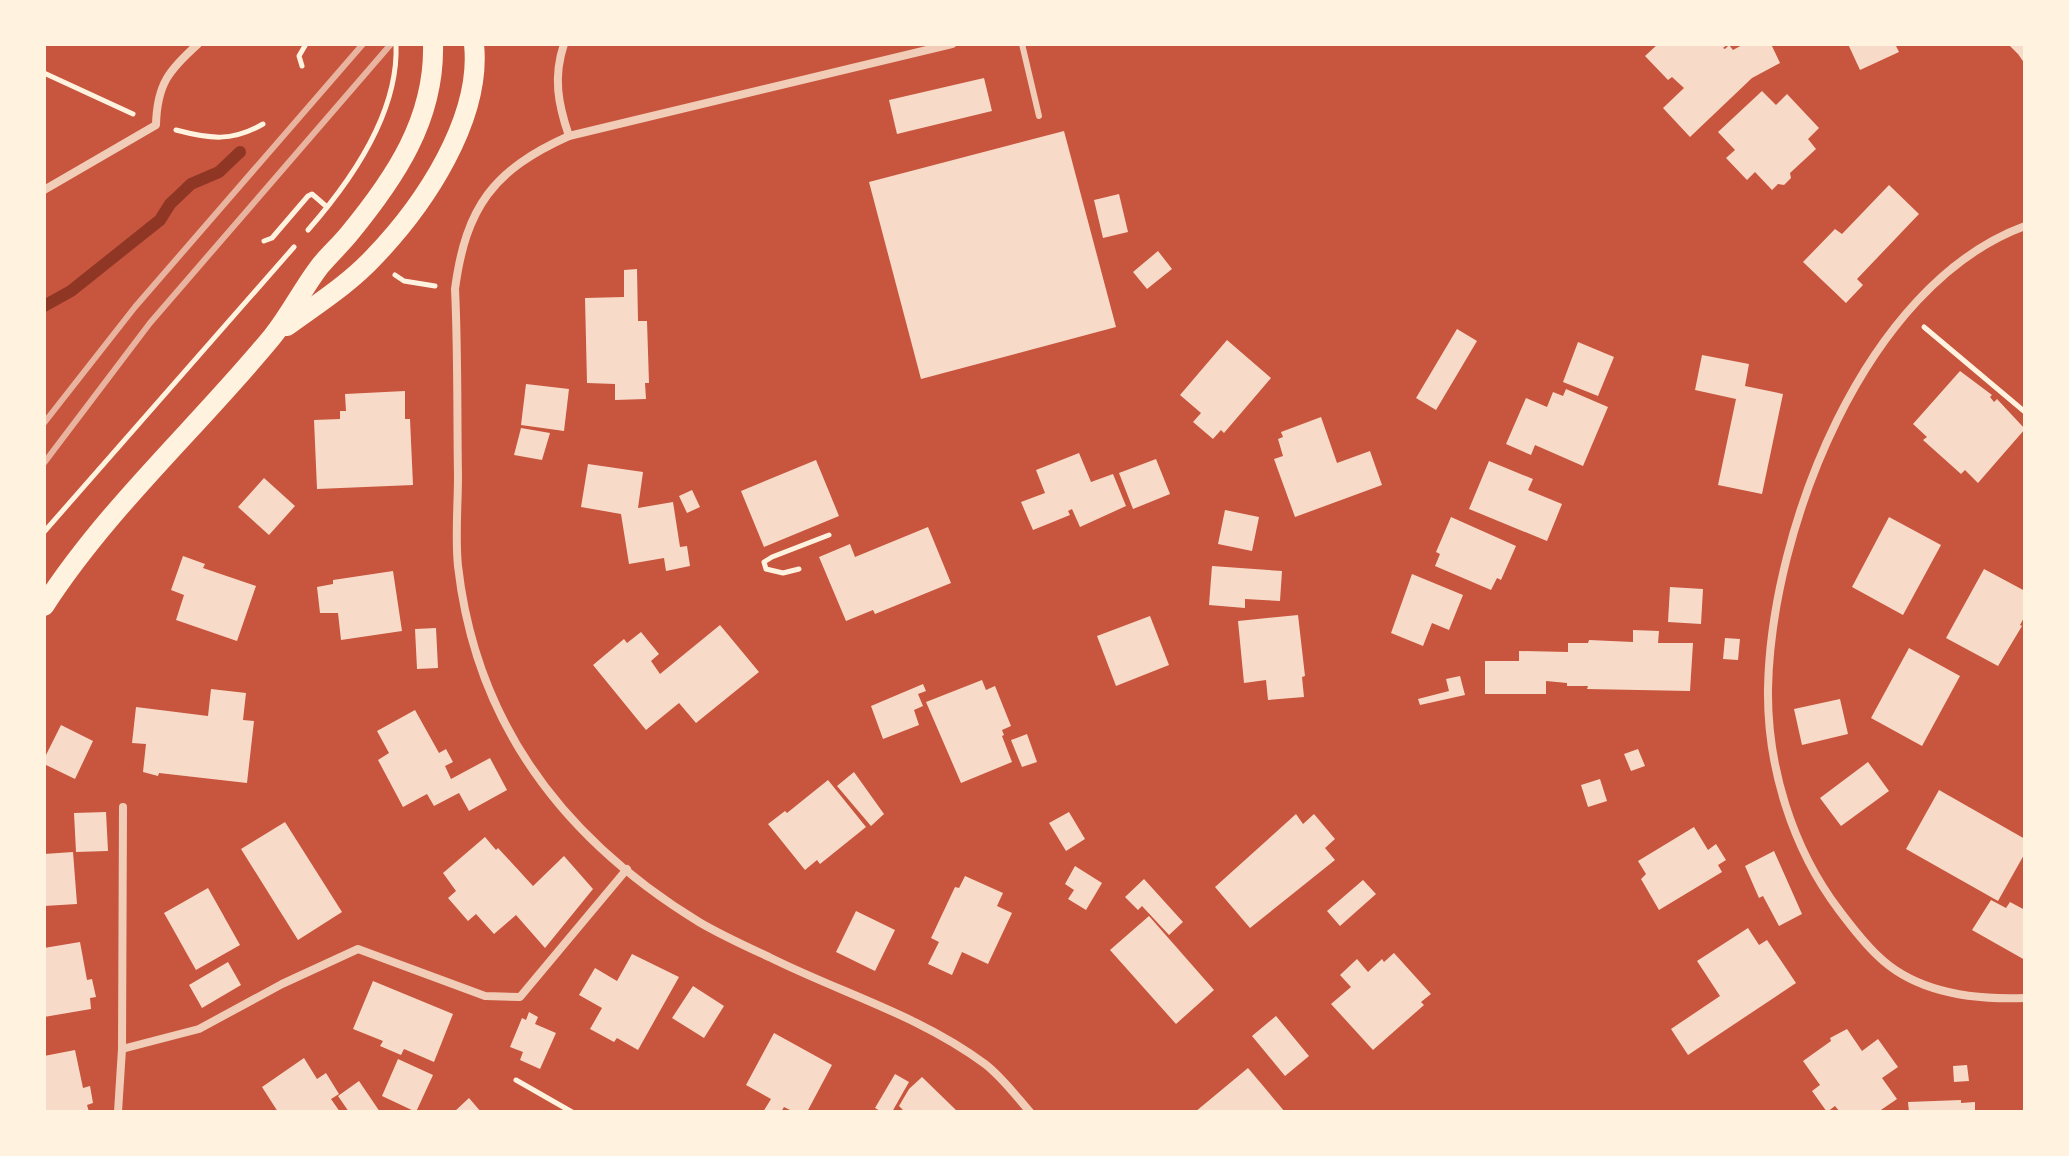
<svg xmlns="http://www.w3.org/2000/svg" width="2069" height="1156" font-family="'Sofia Sans Condensed',sans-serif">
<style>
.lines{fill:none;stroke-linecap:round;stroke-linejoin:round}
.stream{stroke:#8f3625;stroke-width:12}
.building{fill:#f7dbc8}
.path{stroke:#fff3e0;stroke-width:5}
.service{stroke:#f1ccb7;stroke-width:6}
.minor{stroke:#f1ccb7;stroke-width:8}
.primary{stroke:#fff3e0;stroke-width:20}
.rail{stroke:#e9b49f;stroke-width:6}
</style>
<rect width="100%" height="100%" fill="#c8553d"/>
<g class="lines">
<polyline class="stream" points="44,306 71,291 160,220 170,204 191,184 219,172 240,152"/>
</g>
<g class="building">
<polygon points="1658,44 1728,44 1723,48 1725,49 1729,45 1733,50 1744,44 1771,44 1780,63 1752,78 1690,137 1663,108 1684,88 1672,77 1668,80 1645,56"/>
<polygon points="1848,44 1895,44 1899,52 1860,70"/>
<polygon points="2008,44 2025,44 2025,64 2018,54"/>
<polygon points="984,78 992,111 897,134 889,100"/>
<polygon points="1762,91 1776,105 1787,94 1819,128 1808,139 1816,149 1790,173 1791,178 1784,185 1778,184 1772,190 1755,172 1747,180 1726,158 1735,150 1718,132"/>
<polygon points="1064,131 1116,327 921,379 869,182"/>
<polygon points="1889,185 1919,214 1857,279 1863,285 1846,303 1803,262 1835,229 1842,234"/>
<polygon points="1119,194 1128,232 1103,238 1094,200"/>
<polygon points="1158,251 1172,269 1147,289 1133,272"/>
<polygon points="637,269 638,321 647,321 649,383 645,383 646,399 615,400 615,384 587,383 585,298 624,297 624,270"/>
<polygon points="1457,329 1477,341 1436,410 1416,398"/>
<polygon points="1227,340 1271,378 1224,433 1221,430 1213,439 1193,422 1201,413 1180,395"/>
<polygon points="1578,342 1614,357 1598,396 1563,382"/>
<polygon points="1702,355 1749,364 1745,386 1783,394 1762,494 1718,485 1736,399 1695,390"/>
<polygon points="1960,371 1992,395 1990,397 1994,402 1997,399 2025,429 1978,483 1965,470 1961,474 1923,440 1927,437 1913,424"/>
<polygon points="526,384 569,389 564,431 521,425"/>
<polygon points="1566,389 1608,407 1583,466 1535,445 1531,455 1506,444 1526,398 1547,407 1553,392 1563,396"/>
<polygon points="405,391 405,419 410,419 413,485 317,489 314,420 340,419 340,411 346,411 345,394"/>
<polygon points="1321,417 1337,463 1370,451 1382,485 1295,517 1274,459 1283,456 1278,439 1283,437 1281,432"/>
<polygon points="521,428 550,433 542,460 514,455"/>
<polygon points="1079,453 1091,482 1113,474 1126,506 1080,527 1072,509 1068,511 1070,515 1033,530 1021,502 1045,493 1036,470"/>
<polygon points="1156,459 1170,494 1133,509 1119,473"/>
<polygon points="816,460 839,516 764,547 741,491"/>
<polygon points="1489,461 1533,479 1528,490 1562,504 1547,541 1469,509"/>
<polygon points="588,464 643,472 638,508 673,502 680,547 687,546 690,566 666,571 664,558 629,564 621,514 581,507"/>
<polygon points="264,478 295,506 269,535 238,507"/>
<polygon points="692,490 700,507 687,513 679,496"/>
<polygon points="1225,510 1259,517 1252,551 1218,544"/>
<polygon points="1451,517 1516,546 1501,580 1497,578 1491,590 1435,566 1440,554 1436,552"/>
<polygon points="1889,517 1941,545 1903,615 1852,587"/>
<polygon points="928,527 951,583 875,614 873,610 846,621 819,557 850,544 855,557"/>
<polygon points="183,556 205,564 203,568 256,586 237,641 176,620 184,595 171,590"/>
<polygon points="1212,566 1282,571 1280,601 1245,599 1245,608 1209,605"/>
<polygon points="1984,569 2025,591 2025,616 2020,625 2022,626 1998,666 1946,638"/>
<polygon points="393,571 402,631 341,640 338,613 320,613 317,587 333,584 333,580"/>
<polygon points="1412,574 1463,595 1449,630 1432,623 1423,646 1391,633"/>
<polygon points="1670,587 1703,589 1701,624 1668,622"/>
<polygon points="1298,615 1305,676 1302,677 1304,697 1268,700 1266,680 1244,683 1238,621"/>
<polygon points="1150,616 1169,665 1116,686 1097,636"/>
<polygon points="720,625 759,672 696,723 679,703 646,730 593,665 624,639 627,643 641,632 659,654 651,661 660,674"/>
<polygon points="436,628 438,668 417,669 415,629"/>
<polygon points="1633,630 1659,631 1658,643 1693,643 1690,691 1587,689 1588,686 1567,686 1567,683 1546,681 1546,694 1485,694 1485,661 1519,661 1519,651 1568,652 1568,643 1588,643 1589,640 1633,642"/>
<polygon points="1725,638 1740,639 1738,660 1723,659"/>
<polygon points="1909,648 1960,676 1922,746 1871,718"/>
<polygon points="1460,676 1465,695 1420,705 1418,699 1449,691 1446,679"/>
<polygon points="982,680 986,690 995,686 1011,726 1002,730 1004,735 1002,736 1012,762 961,783 926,702"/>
<polygon points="923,684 926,691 918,694 923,706 914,710 919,725 883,739 871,706"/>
<polygon points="211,689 246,693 243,720 254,721 247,783 159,773 158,776 143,772 146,744 132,743 136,707 208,716"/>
<polygon points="1840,699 1848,734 1802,745 1794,709"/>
<polygon points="415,710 439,753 446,749 453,762 445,766 451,779 490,758 507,790 469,811 459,793 434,806 427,794 403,807 378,760 389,753 377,731"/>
<polygon points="61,725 93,741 75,779 44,764 44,759"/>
<polygon points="1027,734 1037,762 1022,767 1011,740"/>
<polygon points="1638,749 1645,766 1631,771 1624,754"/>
<polygon points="1868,762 1889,791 1841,826 1820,798"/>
<polygon points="854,772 884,814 871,826 837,786"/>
<polygon points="1600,779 1607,801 1588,807 1581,785"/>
<polygon points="828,780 866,827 820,864 817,860 805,870 768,824 785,811 787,813"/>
<polygon points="1939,790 2025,839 2025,853 1998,901 1906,849"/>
<polygon points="106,812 108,851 76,852 74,813"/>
<polygon points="1069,812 1085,839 1066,851 1049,823"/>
<polygon points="1296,814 1303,824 1314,814 1335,839 1325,848 1335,860 1250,928 1215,887"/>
<polygon points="285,822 342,912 298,940 241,849"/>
<polygon points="1694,827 1708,850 1716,844 1726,860 1718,865 1722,872 1659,910 1641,879 1646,874 1638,861"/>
<polygon points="485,837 496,850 498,848 533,886 564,856 593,889 545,948 516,915 494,934 476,914 468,921 448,898 456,891 443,873"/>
<polygon points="1774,851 1802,914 1779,926 1763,896 1759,898 1745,866"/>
<polygon points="73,852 77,904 44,906 44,854"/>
<polygon points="1075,866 1102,883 1086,910 1068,899 1074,890 1065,884"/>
<polygon points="965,876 1003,893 997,906 1012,913 988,964 962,952 952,975 928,964 939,942 931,938 955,887 959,888"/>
<polygon points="1144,879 1183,922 1169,935 1142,906 1138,910 1125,897"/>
<polygon points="1363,880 1376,894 1340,926 1327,911"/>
<polygon points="208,888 240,945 196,970 164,913"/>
<polygon points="1991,900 2006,908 2010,902 2025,910 2025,960 1972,930"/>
<polygon points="856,911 895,930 875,971 836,952"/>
<polygon points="1149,916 1214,990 1176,1024 1110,950"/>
<polygon points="1748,928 1759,945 1767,940 1796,983 1688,1055 1671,1029 1720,996 1697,961"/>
<polygon points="80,942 87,980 92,979 96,997 90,998 91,1009 44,1017 44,948"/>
<polygon points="1394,953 1431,994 1421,1002 1424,1005 1373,1050 1331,1004 1351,987 1340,975 1357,959 1368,972 1382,959 1384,962"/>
<polygon points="632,954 679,977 638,1050 617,1038 614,1042 590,1029 602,1008 579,995 595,968 617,981"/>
<polygon points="228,962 241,985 202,1008 189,985"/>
<polygon points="373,981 453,1014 434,1062 404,1049 401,1055 380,1046 383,1041 353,1029"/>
<polygon points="693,986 724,1006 704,1038 672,1018"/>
<polygon points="529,1012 538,1017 535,1024 556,1033 540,1069 520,1060 523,1052 510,1047 522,1018 526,1020"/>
<polygon points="1276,1016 1309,1056 1285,1076 1252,1036"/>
<polygon points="1847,1029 1862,1051 1878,1039 1898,1067 1882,1078 1897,1099 1878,1112 1840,1112 1835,1106 1827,1112 1812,1091 1820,1085 1803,1061 1831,1041 1830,1038"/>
<polygon points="774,1033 832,1065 807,1112 794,1112 784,1107 781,1112 763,1112 771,1099 746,1085"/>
<polygon points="75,1050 83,1088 90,1086 93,1103 87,1105 89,1112 44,1112 44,1056"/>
<polygon points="304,1058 317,1079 326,1073 339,1094 331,1099 340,1112 278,1112 262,1087"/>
<polygon points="398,1059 433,1075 416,1112 382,1096"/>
<polygon points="1967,1065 1969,1081 1954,1082 1953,1066"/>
<polygon points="1248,1068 1285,1112 1195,1112"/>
<polygon points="895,1074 909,1082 892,1112 882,1112 875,1108"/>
<polygon points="922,1077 958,1112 905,1112 899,1106 909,1089"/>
<polygon points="359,1081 380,1112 349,1112 338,1096"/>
<polygon points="469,1098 481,1112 454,1112"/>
<polygon points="1961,1100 1961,1103 1975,1102 1975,1112 1909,1112 1908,1102"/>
</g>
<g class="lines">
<g class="path">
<polyline points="302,66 299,56 306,44"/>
<polyline points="44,73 133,114"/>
<path d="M176,130c34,9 56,12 87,-6"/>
<path d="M308,230c43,-49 91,-117 88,-186"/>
<polyline points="264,241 272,238 308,196 312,194 327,207"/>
<polyline points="395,275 404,281 435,286"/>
<polyline points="1924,327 2025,412"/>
<polyline points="44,532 294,247"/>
<polyline points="799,569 783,573 766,569 764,562 772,557 829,535"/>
<polyline points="516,1080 572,1112"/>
</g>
<polyline class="service" points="1022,44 1039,116"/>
<g class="minor">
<path d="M564,44c-11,33 -6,60 5,92"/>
<path d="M952,44l-383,92c-76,34 -103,71 -114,153 3,62 2,124 3,187 0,29 -3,61 0,90 18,159 107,274 241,356 22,13 46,24 70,35 72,36 150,58 216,107 17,13 31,32 45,48"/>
<path d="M44,190l112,-65c1,-41 13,-55 42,-81"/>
<path d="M2025,226c-161,59 -254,304 -257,463 -1,77 24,159 71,221 12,16 24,32 39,46 38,37 97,44 147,42"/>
<polyline points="122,1049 199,1029 282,984 358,949 485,996 520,997 627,869"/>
<polyline points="118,1112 122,1049 123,807"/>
</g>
<g class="primary">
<path d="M287,326c30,-22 62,-42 87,-69 50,-52 108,-138 100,-213"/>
<path d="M44,606c64,-99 154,-179 228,-269 18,-22 31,-49 48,-71 9,-11 20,-21 29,-32 46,-56 86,-115 84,-190"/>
</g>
<g class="rail">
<polyline points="44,423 135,307 363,44"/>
<polyline points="44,463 150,323 391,44"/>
</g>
</g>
<rect width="2069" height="1156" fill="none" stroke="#fff3e0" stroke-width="92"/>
</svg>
